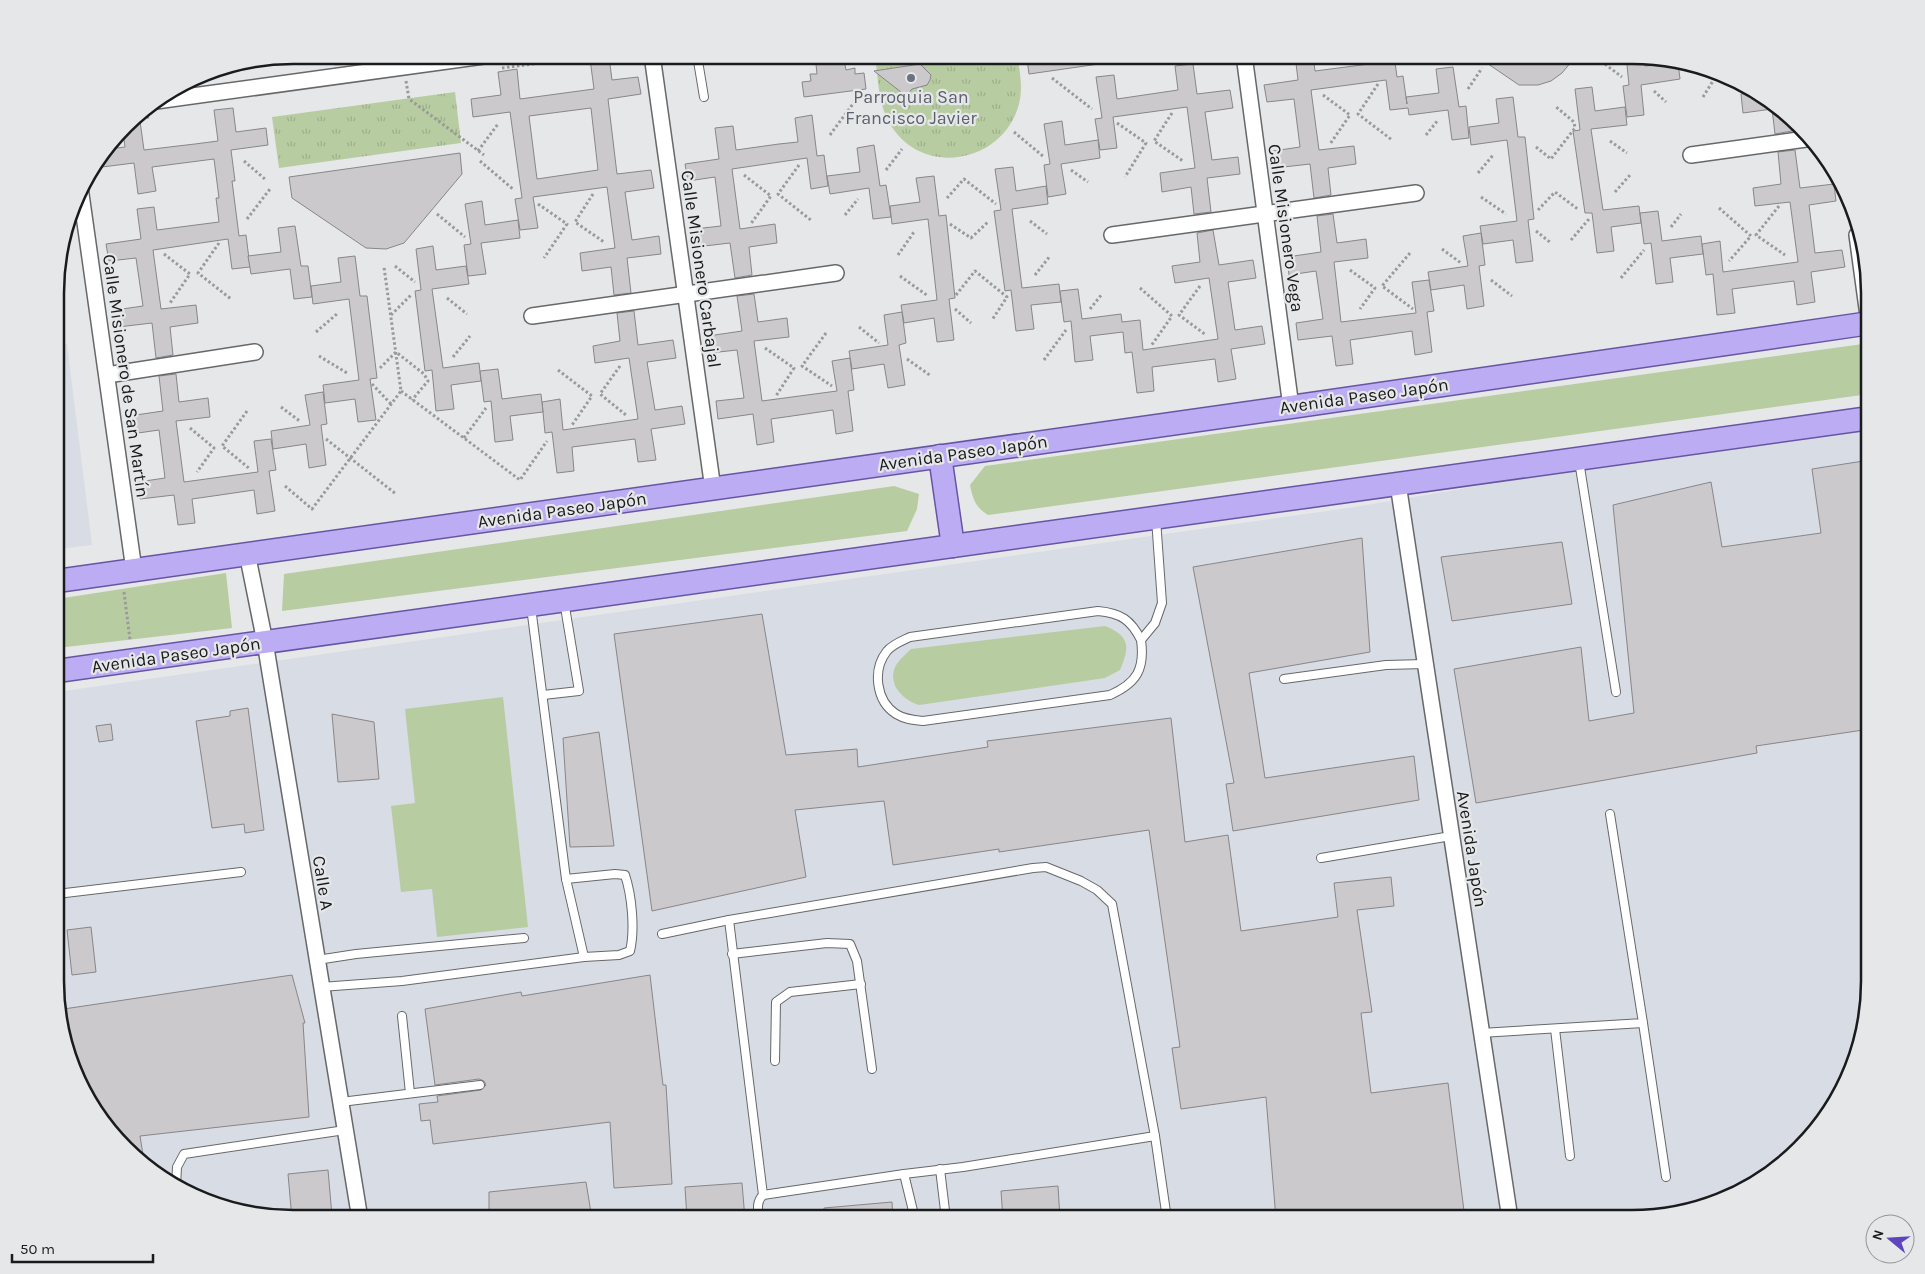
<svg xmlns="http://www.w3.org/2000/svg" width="1925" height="1274" font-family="Karla,sans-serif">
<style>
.built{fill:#d7dce5}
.green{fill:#b8cca1}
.park{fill:url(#park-tufts)}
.building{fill:#cbc9cb;stroke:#888688;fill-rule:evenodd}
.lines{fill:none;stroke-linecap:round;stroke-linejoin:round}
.service-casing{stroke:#67686a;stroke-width:10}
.minor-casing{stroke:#67686a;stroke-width:18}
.primary-casing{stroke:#6755a3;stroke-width:25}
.path{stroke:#999a9c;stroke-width:3;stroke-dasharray:2.5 2.5;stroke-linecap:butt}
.service{stroke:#fff;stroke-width:8}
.minor{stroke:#fff;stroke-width:15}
.primary{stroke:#bcacf4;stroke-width:22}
.worship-dot{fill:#6b7280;stroke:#e6e7e9;stroke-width:2}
.labels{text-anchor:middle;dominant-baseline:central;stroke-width:4.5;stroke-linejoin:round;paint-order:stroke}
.worship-label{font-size:18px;fill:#5b616d;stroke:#e6e7e9}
.street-label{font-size:18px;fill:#1a1b1c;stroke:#e6e7e9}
.rim{fill:none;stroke:#1a1b1c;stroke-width:2.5}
</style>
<defs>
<pattern id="park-tufts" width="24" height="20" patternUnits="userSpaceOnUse" patternTransform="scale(1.25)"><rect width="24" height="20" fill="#b8cca1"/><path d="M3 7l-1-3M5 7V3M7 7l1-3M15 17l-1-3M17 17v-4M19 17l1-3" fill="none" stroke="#9eaf8a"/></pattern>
</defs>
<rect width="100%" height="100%" fill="#e6e7e9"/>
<g class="built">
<polygon points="67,344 92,545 57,549 57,345"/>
<polygon points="1870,425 1870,996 1857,1057 1830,1113 1751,1187 1647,1219 293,1219 217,1206 161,1179 87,1100 57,1012 57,692 1355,507 1662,455"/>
</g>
<g class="green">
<path d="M1870,343l-1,51 -881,121c-13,-8 -15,-16 -18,-30l15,-19z"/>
<polygon points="894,486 919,494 917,509 907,531 282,611 284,574"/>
<polygon points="226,573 232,628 57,648 57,599"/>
<path d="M1105,626c25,10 25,21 15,44l-15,8 -186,27c-14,-4 -30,-18 -25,-35 2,-8 11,-15 17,-21z"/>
<polygon points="503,697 528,927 437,937 432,889 401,892 391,806 415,803 405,709"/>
</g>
<g class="park">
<polygon points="333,55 382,55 382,60 335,66"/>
<path d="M875,55h142c3,16 6,33 2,49 -16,61 -100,74 -130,18 -11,-19 -11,-46 -14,-67z"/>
<polygon points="455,92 461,143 279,168 272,117"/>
</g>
<g class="building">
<polygon points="815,55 843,55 846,70 855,68 855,74 864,73 866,89 804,97 802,82 811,81 810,74 817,74"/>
<polygon points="1035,55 1098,55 1099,64 1029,74 1027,59 1036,58"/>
<polygon points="1295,55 1313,55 1315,71 1377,63 1376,55 1394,55 1397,77 1403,76 1407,104 1406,97 1439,93 1436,69 1453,67 1459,107 1466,106 1469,138 1452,140 1448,110 1409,115 1408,108 1390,110 1386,80 1311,90 1319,150 1354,146 1356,164 1328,168 1331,195 1314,198 1310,164 1275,168 1273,151 1300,147 1294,99 1267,102 1264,85 1298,80"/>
<polygon points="1475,55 1577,55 1562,73 1551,81 1538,85 1519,85"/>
<polygon points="1626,55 1644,57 1645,66 1678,63 1680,79 1641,85 1644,115 1627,117 1623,86 1629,85"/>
<path d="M609,57l3,23 26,-3 3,17 -33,5 9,75 34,-4 3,18 -29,4 7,48 27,-4 2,18 -34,4 4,35 -17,2 -3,-28 -29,4 -2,-18 35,-5 -8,-61 -74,10 5,31 -18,2 -5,-31 7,-1 -12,-86 -37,5 -2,-18 30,-4 -3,-23 19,-3 3,30 74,-10 -4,-30zM591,108l7,62 -61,9 -8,-63z"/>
<polygon points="920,64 931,75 930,80 927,85 912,89 906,96 874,71"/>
<polygon points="1193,64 1197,94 1230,90 1233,108 1205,112 1212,160 1238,157 1240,174 1207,178 1211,212 1194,214 1191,187 1162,192 1160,173 1195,168 1187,107 1113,117 1117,148 1100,150 1095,119 1102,118 1096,77 1114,75 1117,99 1178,90 1175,66"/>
<polygon points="1592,87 1595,111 1625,107 1627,125 1591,129 1603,210 1639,206 1641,223 1611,227 1614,251 1597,253 1592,213 1585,213 1573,131 1580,130 1575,89"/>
<polygon points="1758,92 1764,95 1791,124 1792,131 1775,134 1772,109 1743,113 1741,94"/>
<polygon points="1513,97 1518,137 1525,137 1534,219 1528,220 1533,261 1516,263 1513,240 1483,244 1480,226 1517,221 1507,140 1471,145 1469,127 1499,123 1496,99"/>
<polygon points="233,108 236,132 266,128 268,145 231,150 235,181 232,181 239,236 246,235 250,267 232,269 228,239 153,250 161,309 196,305 198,323 170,327 173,355 156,358 152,323 118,327 115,310 143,306 136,258 109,261 106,244 141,239 137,209 154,207 157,230 219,222 216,198 219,198 214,159 152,167 156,191 138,194 134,163 94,168 109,149 125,147 123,131 130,122 140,121 144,150 195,144 218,141 214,110"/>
<polygon points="812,115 817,156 824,155 828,186 811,189 807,158 732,169 740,229 775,224 777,243 749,247 752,275 735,278 730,243 696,247 694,229 721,226 715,177 688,181 685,164 719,159 715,128 733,126 736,150 779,144 798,142 795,118"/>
<polygon points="1062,121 1065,145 1098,140 1100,158 1061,164 1066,194 1048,197 1044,165 1050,164 1044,124"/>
<polygon points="874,145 880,186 886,185 891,217 873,219 869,188 830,194 827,176 860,172 857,148"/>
<polygon points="1795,150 1800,188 1834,184 1836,201 1809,205 1815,253 1842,250 1845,267 1811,272 1815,302 1797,305 1794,281 1732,289 1735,313 1717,315 1713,274 1706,275 1702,244 1720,241 1723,272 1798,262 1790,202 1755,206 1753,188 1781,184 1778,152"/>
<polygon points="460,153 462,174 404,243 386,249 366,248 292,198 289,177"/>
<polygon points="1013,167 1016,191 1046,186 1048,204 1012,209 1022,288 1059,284 1061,302 1031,305 1034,329 1016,331 1011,290 1005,291 994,211 1001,210 995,169"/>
<polygon points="934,176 939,216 946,215 955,298 949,299 954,340 937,342 934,318 904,323 901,305 937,300 928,219 892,224 890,206 920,202 916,178"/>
<polygon points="482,201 485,225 518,220 520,238 481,243 486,274 468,276 464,245 471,244 465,204"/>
<polygon points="1658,211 1662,241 1701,236 1703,254 1670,258 1673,282 1656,284 1651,243 1644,244 1640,213"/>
<polygon points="1333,214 1337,243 1366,239 1368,258 1334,262 1341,322 1416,313 1412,282 1429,280 1434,311 1427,312 1432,352 1415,355 1412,331 1378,336 1350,340 1353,364 1336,366 1332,336 1298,340 1296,323 1323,319 1316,271 1289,275 1287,257 1321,252 1317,216"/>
<polygon points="295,226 301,266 308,266 312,297 294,299 290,269 251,274 248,256 281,252 278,228"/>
<polygon points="1213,230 1219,265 1253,260 1256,278 1228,282 1235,330 1262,326 1265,344 1231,349 1236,379 1218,382 1215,359 1152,367 1154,391 1137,393 1132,352 1125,353 1123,332 1090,336 1093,360 1075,362 1071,321 1064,322 1060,291 1078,289 1082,319 1121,314 1122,322 1140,320 1143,350 1218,339 1209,278 1175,283 1172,266 1200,262 1197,233"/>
<polygon points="1481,233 1485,265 1479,266 1484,306 1467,309 1464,285 1431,290 1428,272 1468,266 1463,236"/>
<polygon points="433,246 436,270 466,266 469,284 432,289 443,368 479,363 481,381 451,385 454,409 436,411 432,370 425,371 415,291 421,290 416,249"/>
<polygon points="355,256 360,296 367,296 377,378 370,379 376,420 358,422 355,399 325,403 323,385 359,380 349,299 313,304 311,286 341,282 338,258"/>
<polygon points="754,294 758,322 787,318 789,337 754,341 762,401 837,391 832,361 850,358 854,390 848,391 853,431 836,434 833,410 799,415 771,419 774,442 757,445 753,414 718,419 716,401 744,398 737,350 710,353 708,336 742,331 737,296"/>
<polygon points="634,311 638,345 673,340 676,358 647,362 655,410 682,406 685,424 651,429 656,460 638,462 635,439 572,447 574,471 557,473 552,432 545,433 542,402 560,399 563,430 638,419 629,358 595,363 593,346 620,341 617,313"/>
<polygon points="902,312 906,343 899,345 905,385 888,388 884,364 852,369 849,351 888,345 884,315"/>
<polygon points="498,369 502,399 541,394 543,412 510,416 513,440 495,442 491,401 484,402 480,371"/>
<polygon points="176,374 179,402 208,398 210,417 176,421 184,482 258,472 254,441 271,439 276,470 269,471 275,511 257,514 254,490 220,495 192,499 195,523 178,525 174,495 140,499 138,482 165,478 159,430 131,434 129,416 163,411 159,376"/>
<polygon points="323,392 327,424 321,425 326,465 309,468 306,444 273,449 271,431 310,425 305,395"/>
<polygon points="1870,460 1870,729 1756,746 1757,753 1476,803 1454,669 1581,647 1589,721 1634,713 1613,505 1711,482 1722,547 1821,533 1812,469"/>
<polygon points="1362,538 1370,652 1249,673 1265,778 1414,756 1419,800 1233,831 1226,784 1234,783 1193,567"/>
<polygon points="1562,542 1572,604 1452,621 1441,557"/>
<polygon points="762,614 786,755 857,749 858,767 988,747 987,741 1171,718 1185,842 1228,835 1241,931 1338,917 1334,883 1391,877 1394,906 1357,910 1372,1012 1361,1013 1371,1093 1448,1083 1465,1219 1276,1219 1266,1097 1181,1109 1172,1048 1180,1047 1149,830 999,852 999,849 893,865 884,801 795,810 806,877 652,911 614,634"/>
<polygon points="248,708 264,830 245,833 244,824 212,828 196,721 230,716 230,711"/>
<polygon points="332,714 374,722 379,779 338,782"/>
<polygon points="111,724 113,740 99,742 96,726"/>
<polygon points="599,732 614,846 570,847 563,738"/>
<polygon points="91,927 96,972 72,975 67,930"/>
<polygon points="292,975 305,1023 303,1023 309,1117 140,1136 144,1161 87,1100 57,1010"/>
<polygon points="650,975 663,1085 666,1085 672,1184 614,1188 610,1122 433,1144 430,1120 421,1121 419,1104 438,1102 437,1096 481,1090 486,1085 484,1081 479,1079 435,1085 425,1009 521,992 522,996"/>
<polygon points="328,1170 332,1216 292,1219 288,1174"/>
<polygon points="586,1182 592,1219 489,1219 489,1192"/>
<polygon points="742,1183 745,1219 687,1219 685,1187"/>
<polygon points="1058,1186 1060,1219 1003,1219 1001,1191"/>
<polygon points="892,1202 893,1219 824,1219 824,1208"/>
</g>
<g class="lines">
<defs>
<g id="service">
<polyline points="697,55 704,97"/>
<polyline points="1579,461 1616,692"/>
<polyline points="531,607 566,879 584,957"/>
<path d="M1141,640c-10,-20 -20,-27 -43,-29l-188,26c-8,4 -17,7 -23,14 -15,19 -11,50 9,63 8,5 17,6 27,7l187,-26c27,-12 35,-26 31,-55l14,-17 7,-20 -6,-84"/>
<polyline points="1284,679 1386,665 1425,664"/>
<polyline points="543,695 579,691 564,601"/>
<polyline points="1321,858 1451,836"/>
<polyline points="57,894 241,872"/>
<polyline points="729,920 763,1195"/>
<polyline points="662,934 729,920 1033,868 1046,867 1081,881 1097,890 1112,904 1155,1136 1167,1219"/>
<polyline points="732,954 827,943 850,944 857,961 872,1069"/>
<polyline points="317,960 356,954 524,938"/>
<path d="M321,987l81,-6 182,-24 35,-2 11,-4c5,-21 2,-55 -5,-76l-10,-1 -49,5"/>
<polyline points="402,1016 410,1093"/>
<polyline points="1643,1023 1666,1177"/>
<polyline points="1555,1029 1570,1156"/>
<polyline points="1481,1033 1643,1023 1610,814"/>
<polyline points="775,1061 776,1002 790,992 861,984"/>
<polyline points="341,1102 480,1085"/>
<polyline points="940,1169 946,1219"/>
<polyline points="904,1174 915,1219"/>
<polyline points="176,1186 177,1167 184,1154 345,1130"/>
<path d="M759,1219c-1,-9 -3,-17 4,-24l141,-21 59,-7 192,-31"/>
</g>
<g id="minor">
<polyline points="652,55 713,489"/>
<polyline points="1244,55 1291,407"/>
<polyline points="156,101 491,55"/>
<polyline points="1691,155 1806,139"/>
<polyline points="80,187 134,570"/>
<polyline points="1112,235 1416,193"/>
<polyline points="1857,235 1869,323"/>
<polyline points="532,316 836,273"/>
<polyline points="107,375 255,352"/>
<polyline points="1398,484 1510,1219"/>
<polyline points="247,553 265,642 360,1219"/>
</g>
<g id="primary">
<polyline points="940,456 953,546"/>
<polyline points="57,581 1291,407 1870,323"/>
<polyline points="57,671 1870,418"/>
</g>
</defs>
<use href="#service" class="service-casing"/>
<use href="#minor" class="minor-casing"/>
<use href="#primary" class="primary-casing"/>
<g class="path">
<polyline points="1593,55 1622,77"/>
<polyline points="1407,56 1408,55"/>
<polyline points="502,68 601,55"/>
<polyline points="1052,78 1092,109"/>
<polyline points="406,81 409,99 484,155"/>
<polyline points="1378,84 1358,114 1392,140"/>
<polyline points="1468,89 1482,68"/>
<polyline points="1654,91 1666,102"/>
<polyline points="1323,95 1350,115 1330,144"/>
<polyline points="1703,97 1718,73"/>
<polyline points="1172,113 1154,141 1183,161"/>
<polyline points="132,119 149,117"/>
<polyline points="1117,123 1146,143 1125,177"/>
<polyline points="1014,132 1044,157"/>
<polyline points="830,135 855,101"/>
<polyline points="1426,135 1438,120"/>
<polyline points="1610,141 1627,153"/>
<polyline points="1536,147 1551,159 1575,128 1574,122 1555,106"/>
<polyline points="478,151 498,124"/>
<polyline points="244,161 266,180"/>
<polyline points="480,161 514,190"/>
<polyline points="799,165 778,194 812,221"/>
<polyline points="886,170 902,149"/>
<polyline points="1071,170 1088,182"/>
<polyline points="1478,173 1494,154"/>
<polyline points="744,175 771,196 750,225"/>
<polyline points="1615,192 1630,175"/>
<polyline points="593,194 575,222 604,242"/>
<polyline points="1481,197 1506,214"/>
<polyline points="947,198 964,179 996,204"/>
<polyline points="538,204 567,224 544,258"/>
<polyline points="1779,206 1756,235 1785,255"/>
<polyline points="1719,208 1751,236 1729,261"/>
<polyline points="1538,210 1555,192 1579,210"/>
<polyline points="437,214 465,237"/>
<polyline points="845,215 858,199"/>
<polyline points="247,219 270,189"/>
<polyline points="1030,221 1047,234"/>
<polyline points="950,224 971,238 989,221"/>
<polyline points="1671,227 1681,214"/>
<polyline points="1536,231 1551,243"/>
<polyline points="1571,240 1589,219"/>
<polyline points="219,243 198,273 231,299"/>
<polyline points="1442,249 1461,263"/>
<polyline points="1410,253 1382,286 1413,309"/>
<polyline points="164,254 190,274 170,303"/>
<polyline points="898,255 914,232"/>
<polyline points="395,266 415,282"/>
<polyline points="1350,270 1375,288 1360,309"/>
<polyline points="1035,275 1050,256"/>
<polyline points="900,276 928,296"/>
<polyline points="1621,278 1644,250"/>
<polyline points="1491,280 1512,296"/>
<polyline points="1200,286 1179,315 1206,335"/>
<polyline points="1140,288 1172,316 1151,346"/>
<polyline points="956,295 975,271 1007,297 992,320"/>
<polyline points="447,298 467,314"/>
<polyline points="955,309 971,323"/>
<polyline points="1090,309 1102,294"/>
<polyline points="391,315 411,295"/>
<polyline points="859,327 879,343"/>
<polyline points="316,332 338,313"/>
<polyline points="826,333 802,366 832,386"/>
<polyline points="765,348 794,368 776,396"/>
<polyline points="319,356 347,373"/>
<polyline points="453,357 470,336"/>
<polyline points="907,359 931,376"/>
<polyline points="1044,360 1066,330"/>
<polyline points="620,366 600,394 626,415"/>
<polyline points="380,368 396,352 424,374 428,381 412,400"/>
<polyline points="558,370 592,396 572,425"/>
<polyline points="372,384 391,404"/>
<polyline points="401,391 520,480 547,441"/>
<polyline points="281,407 301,422"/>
<polyline points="247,411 222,446 250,469"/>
<polyline points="190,428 214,448 197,472"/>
<polyline points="464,438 486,408"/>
<polyline points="326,439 396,494"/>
<polyline points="285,486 312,509 401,391 384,267"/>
<polyline points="124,592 130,640"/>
</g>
<use href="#service" class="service"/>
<use href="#minor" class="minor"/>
<use href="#primary" class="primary"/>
</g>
<circle class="worship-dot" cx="911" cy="78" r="5"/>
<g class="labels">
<g class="worship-label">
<text x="911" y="97">Parroquia San<tspan x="911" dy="21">Francisco Javier</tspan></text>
</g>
<g class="street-label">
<text transform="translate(1286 228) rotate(82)">Calle Misionero Vega</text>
<text transform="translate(701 269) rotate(82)">Calle Misionero Carbajal</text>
<text transform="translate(126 376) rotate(82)">Calle Misionero de San Martín</text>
<text transform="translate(1364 396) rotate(-8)">Avenida Paseo Japón</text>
<text transform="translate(963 453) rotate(-8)">Avenida Paseo Japón</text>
<text transform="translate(562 510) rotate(-8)">Avenida Paseo Japón</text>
<text transform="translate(176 655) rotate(-8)">Avenida Paseo Japón</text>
<text transform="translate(1472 849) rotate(81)">Avenida Japón</text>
<text transform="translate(323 883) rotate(81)">Calle A</text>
</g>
</g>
<path d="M0 0H1925V1274H0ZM293 64H1632A229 229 0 0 1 1861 293V981A229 229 0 0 1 1632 1210H293A229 229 0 0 1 64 981V293A229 229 0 0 1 293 64Z" fill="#e6e7e9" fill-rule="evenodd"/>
<path class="rim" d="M293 64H1632A229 229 0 0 1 1861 293V981A229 229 0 0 1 1632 1210H293A229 229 0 0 1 64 981V293A229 229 0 0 1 293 64Z"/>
<g transform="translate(1890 1239) rotate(288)"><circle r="24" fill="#e6e7e9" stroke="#949597"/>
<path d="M0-4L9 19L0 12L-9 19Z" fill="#5f45bd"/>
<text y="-8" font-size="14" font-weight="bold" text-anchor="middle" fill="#1a1b1c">N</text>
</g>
<path d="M12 1254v8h141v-8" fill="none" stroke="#1a1b1c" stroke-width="2.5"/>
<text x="20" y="1254" font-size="15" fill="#1a1b1c" stroke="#e6e7e9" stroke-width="4" paint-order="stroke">50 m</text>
</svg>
